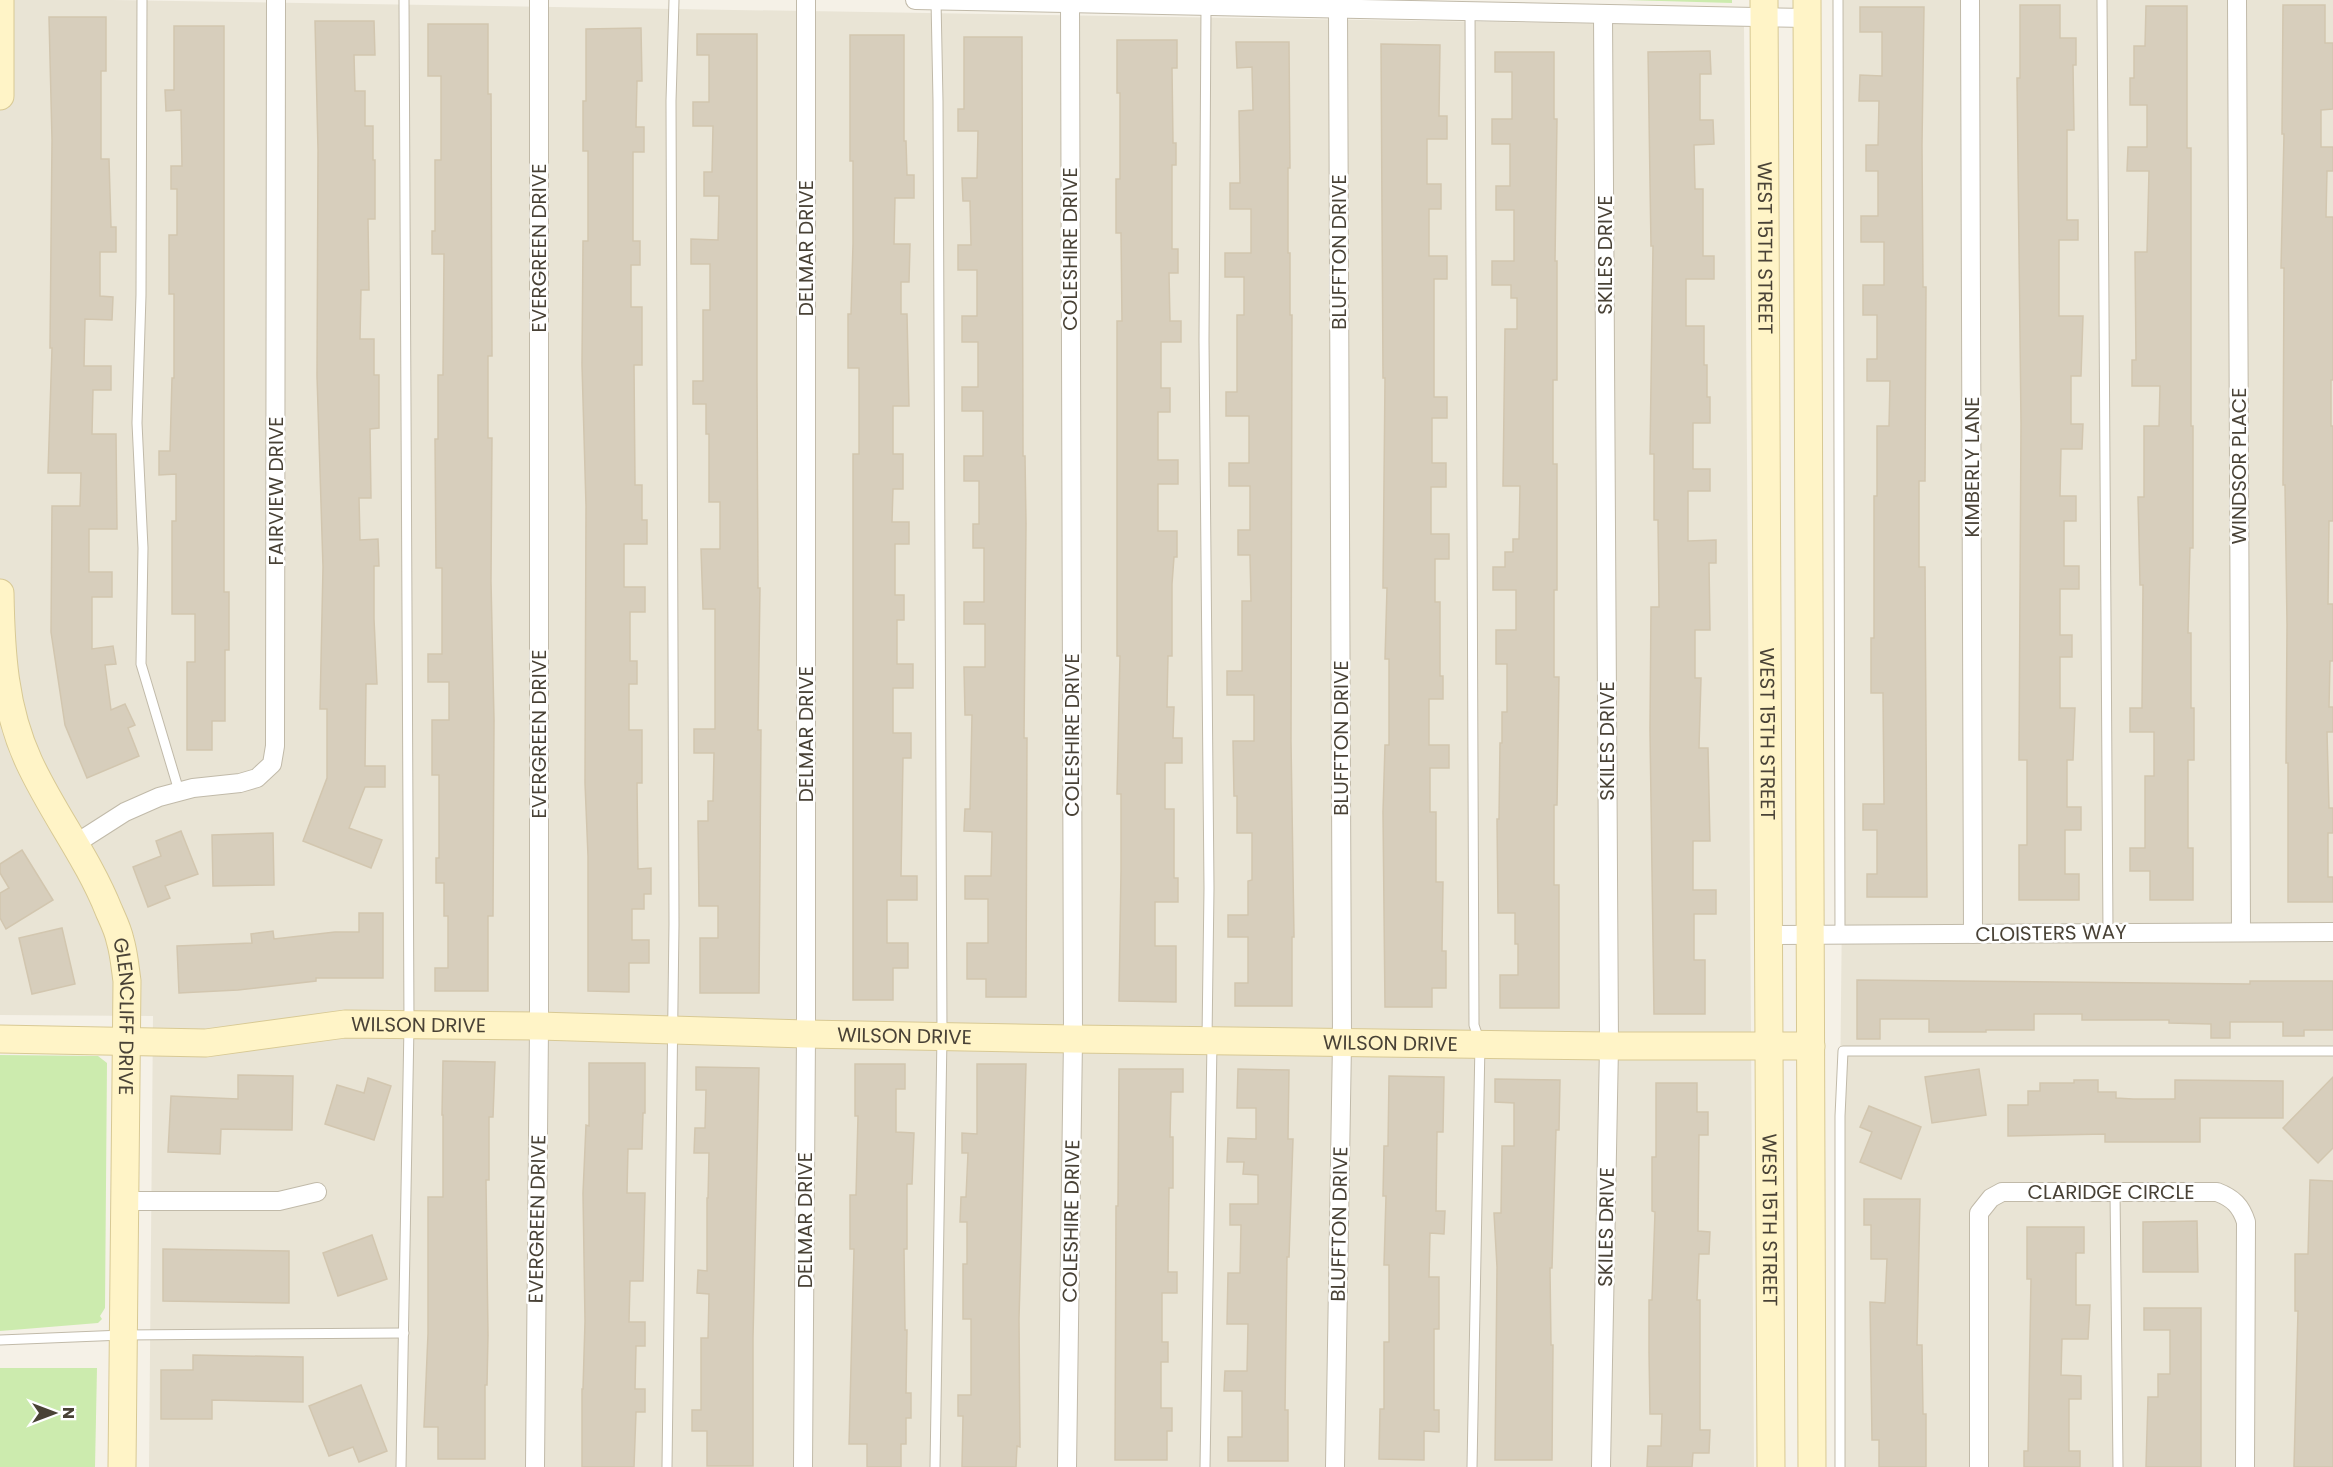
<svg xmlns="http://www.w3.org/2000/svg" width="2333" height="1467" font-family="Poppins,sans-serif">
<style>
.residential{fill:#e9e4d5}
.green{fill:#ccebae}
.building{fill:#d7cebc;stroke:#d2c6af;stroke-width:1.5}
.lines{fill:none;stroke-linecap:round;stroke-linejoin:round}
.lane-casing{stroke:#c1baa9;stroke-width:11}
.street-casing{stroke:#c1baa9;stroke-width:20}
.secondary-casing{stroke:#d8c994;stroke-width:29}
.lane{stroke:#fff;stroke-width:9}
.street{stroke:#fff;stroke-width:18}
.secondary{stroke:#fff4c7;stroke-width:27}
.labels{text-anchor:middle;dominant-baseline:central;stroke-width:5;stroke-linejoin:round;paint-order:stroke}
.street-label{font-size:20px;fill:#494236;stroke:#fff}
</style>
<rect width="100%" height="100%" fill="#f5f1e7"/>
<g class="residential">
<polygon points="0,0 113,0 1744,26 1754,1467 149,1467 153,1016 0,1015"/>
<polygon points="1842,0 2333,0 2333,1467 1836,1467 1842,909"/>
</g>
<g class="green">
<polygon points="1626,0 1732,0 1732,3"/>
<polygon points="0,1055 98,1056 107,1063 105,1308 100,1316 102,1319 98,1323 0,1331"/>
<polygon points="0,1368 97,1368 95,1467 0,1467"/>
</g>
<g class="building">
<polygon points="2020,5 2060,5 2060,38 2076,38 2076,65 2073,65 2074,130 2067,130 2067,220 2078,220 2078,240 2059,240 2059,316 2083,316 2081,376 2071,376 2071,424 2083,424 2082,449 2061,449 2060,496 2076,496 2076,521 2064,521 2064,566 2079,566 2079,589 2060,589 2060,635 2072,635 2072,657 2060,657 2060,708 2075,708 2073,760 2067,760 2067,807 2081,807 2081,830 2065,830 2065,874 2079,874 2079,900 2019,900 2019,845 2027,845 2027,760 2019,760 2021,424 2017,78 2020,78"/>
<polygon points="2283,5 2325,5 2325,43 2333,43 2333,109 2321,110 2321,147 2333,147 2333,171 2327,171 2326,217 2333,217 2333,380 2331,380 2331,426 2333,426 2333,521 2329,521 2328,604 2333,604 2333,661 2330,661 2329,707 2333,707 2333,732 2327,732 2329,808 2333,808 2333,833 2328,833 2328,877 2333,877 2333,902 2288,902 2288,763 2286,763 2287,625 2285,485 2283,485 2284,268 2281,268 2284,134 2282,134"/>
<polygon points="2146,6 2187,6 2187,148 2191,148 2191,426 2193,426 2193,548 2190,548 2188,633 2191,633 2191,708 2194,708 2194,760 2188,760 2188,848 2193,848 2193,900 2150,900 2150,871 2130,871 2130,848 2145,848 2145,776 2154,776 2154,732 2130,732 2130,708 2142,708 2143,585 2140,585 2138,497 2144,497 2144,426 2159,426 2160,386 2132,386 2132,360 2136,360 2135,252 2147,252 2149,171 2127,171 2128,147 2147,147 2147,105 2130,105 2130,78 2134,78 2134,46 2145,46"/>
<polygon points="1860,7 1924,7 1922,145 1923,287 1926,287 1925,481 1919,481 1919,567 1925,567 1927,897 1867,897 1867,874 1877,874 1877,830 1863,830 1863,804 1884,804 1883,693 1871,693 1871,638 1874,638 1874,496 1877,496 1877,426 1889,426 1890,381 1867,381 1867,359 1877,359 1877,315 1863,315 1863,285 1884,285 1884,242 1861,242 1861,216 1878,216 1878,171 1866,171 1866,145 1878,145 1879,101 1859,101 1860,75 1882,76 1882,32 1860,32"/>
<polygon points="49,17 106,17 106,71 101,71 101,159 109,159 111,227 116,227 116,252 100,252 100,296 113,297 112,320 85,319 84,366 111,366 111,390 93,390 92,434 116,434 117,529 89,529 89,572 112,572 112,597 92,597 92,649 113,646 116,664 105,665 111,710 125,704 135,725 128,728 139,756 87,778 65,725 51,632 52,506 80,506 81,473 48,473 52,348 50,348 52,140"/>
<polygon points="315,21 374,21 375,55 354,55 355,91 365,91 365,126 373,126 373,160 375,160 375,219 368,219 369,290 361,290 360,339 374,339 374,375 379,375 379,428 370,429 371,498 359,498 360,540 378,539 379,566 374,566 374,619 377,684 366,684 365,766 385,766 385,787 365,787 349,828 382,840 371,868 303,841 327,778 327,709 320,709 323,567 317,376 318,150"/>
<polygon points="428,24 488,24 488,94 491,94 492,356 488,356 488,438 492,438 491,581 494,720 493,916 488,916 488,991 435,991 435,968 448,968 448,916 444,916 444,883 436,883 436,858 439,858 439,775 432,775 432,720 449,720 449,682 428,682 428,654 442,654 442,568 436,568 435,439 438,439 438,375 443,375 444,254 432,254 432,231 435,231 435,160 441,160 441,76 428,76"/>
<polygon points="174,26 224,26 224,592 229,592 229,650 225,650 225,721 212,721 212,750 187,750 187,662 195,662 195,614 172,614 172,521 176,521 176,474 159,475 159,451 170,451 172,378 174,378 174,294 169,294 169,235 177,235 177,189 171,189 171,166 182,166 181,110 166,111 165,90 174,90"/>
<polygon points="641,28 642,81 637,81 636,127 644,127 644,152 633,152 633,241 640,241 640,265 631,265 631,307 642,307 642,365 634,365 635,485 642,485 642,520 647,520 647,544 624,544 624,587 645,587 645,612 630,612 630,661 637,661 637,684 629,684 629,730 642,730 642,783 637,783 638,869 651,868 651,894 644,894 644,909 632,909 632,940 649,940 649,963 629,963 629,992 588,991 588,856 585,783 586,506 582,365 583,241 588,241 588,151 583,151 583,101 586,101 586,29"/>
<polygon points="697,34 757,34 757,381 758,588 760,588 758,730 761,730 759,993 700,993 700,938 718,938 718,906 699,906 698,821 708,821 708,801 713,801 714,753 694,753 694,729 715,729 715,609 703,609 701,549 720,549 720,502 709,502 709,434 706,434 706,404 693,404 693,381 703,381 703,310 710,310 710,264 691,264 691,239 718,240 719,196 704,196 704,172 712,172 713,126 693,126 693,102 709,102 709,55 697,55"/>
<polygon points="850,35 904,35 904,141 906,141 907,175 914,175 914,198 895,198 894,244 910,244 909,282 901,282 901,314 907,314 909,406 893,406 893,454 903,454 903,489 893,489 892,522 909,522 909,544 895,544 895,595 904,595 904,620 897,620 897,664 913,664 913,688 893,688 893,733 911,733 911,758 903,758 901,876 917,876 917,900 887,900 887,943 908,943 908,968 893,968 893,1000 853,1000 853,454 859,454 859,368 848,368 848,314 851,314 853,244 853,161 850,161"/>
<polygon points="964,37 1022,37 1023,456 1025,456 1026,524 1024,738 1027,738 1026,997 986,997 986,979 967,979 967,943 988,943 988,899 965,899 965,876 991,876 992,832 964,831 965,809 970,809 972,715 965,715 964,667 985,667 985,624 964,624 964,602 984,602 984,548 973,548 973,524 979,524 979,481 964,481 964,456 983,456 983,411 962,411 962,387 978,387 978,342 962,342 962,316 977,316 977,270 958,270 958,245 971,245 970,201 963,201 962,178 977,178 978,131 958,131 958,109 964,109"/>
<polygon points="1117,40 1177,40 1177,68 1172,68 1173,143 1176,143 1176,165 1172,165 1172,249 1178,249 1178,273 1169,273 1170,321 1181,321 1181,342 1161,342 1161,388 1170,388 1170,412 1158,412 1158,460 1178,460 1178,484 1158,484 1158,531 1177,531 1177,557 1174,557 1172,584 1172,656 1168,656 1167,707 1174,707 1173,738 1182,738 1182,763 1165,763 1165,809 1174,809 1174,878 1178,878 1178,902 1155,902 1155,946 1176,946 1176,1002 1119,1001 1121,871 1121,794 1117,794 1120,656 1117,656 1117,321 1122,321 1121,233 1116,233 1116,179 1120,179 1120,93 1117,93"/>
<polygon points="1236,42 1289,42 1290,168 1288,168 1288,253 1290,253 1290,315 1292,315 1291,741 1294,937 1292,937 1292,1006 1235,1006 1235,983 1248,983 1248,937 1228,937 1228,915 1248,915 1248,881 1252,880 1252,833 1237,833 1237,796 1234,796 1233,741 1254,741 1254,695 1227,695 1227,671 1242,671 1242,601 1251,601 1250,555 1238,555 1238,530 1250,530 1250,486 1229,486 1229,463 1249,463 1249,416 1226,416 1226,392 1237,392 1237,315 1244,315 1244,277 1225,277 1225,253 1251,253 1251,209 1230,209 1230,183 1240,183 1239,111 1253,110 1252,67 1237,68"/>
<polygon points="1381,44 1440,45 1439,116 1447,116 1447,139 1427,139 1427,184 1441,184 1441,209 1429,209 1429,256 1447,256 1447,279 1434,279 1434,397 1447,397 1447,418 1432,418 1432,463 1446,463 1446,487 1431,487 1431,534 1449,534 1449,559 1435,559 1435,602 1440,602 1440,676 1443,676 1443,699 1429,699 1429,745 1449,745 1449,768 1430,768 1430,812 1436,812 1436,882 1443,882 1442,951 1446,951 1446,988 1432,988 1432,1007 1385,1007 1383,812 1385,745 1389,745 1389,659 1385,659 1387,588 1383,588 1385,378 1383,378"/>
<polygon points="1710,51 1711,74 1700,74 1700,120 1713,120 1714,144 1694,145 1695,189 1703,189 1703,256 1714,256 1714,279 1686,279 1686,326 1704,326 1704,365 1707,365 1707,397 1710,397 1710,423 1693,423 1693,469 1710,469 1710,491 1688,491 1688,541 1716,540 1716,563 1709,563 1710,630 1695,630 1695,678 1701,678 1699,748 1708,748 1710,841 1693,841 1693,890 1716,890 1716,914 1694,914 1694,960 1705,960 1705,1014 1654,1014 1650,730 1651,607 1659,607 1658,520 1654,520 1654,454 1650,454 1653,246 1651,246 1648,52"/>
<polygon points="1495,52 1554,52 1554,119 1557,119 1555,261 1557,261 1557,380 1553,380 1553,464 1557,464 1557,590 1554,590 1554,677 1559,677 1557,805 1554,805 1554,885 1559,885 1559,1008 1500,1008 1500,975 1518,975 1518,944 1515,944 1515,913 1498,913 1497,819 1499,819 1500,743 1502,743 1502,712 1507,712 1507,664 1496,664 1496,630 1516,630 1516,590 1493,590 1493,567 1505,567 1505,552 1513,552 1513,539 1519,539 1520,486 1503,486 1505,329 1517,329 1517,298 1511,298 1511,285 1492,285 1492,261 1514,261 1514,210 1496,210 1496,186 1510,186 1510,144 1492,144 1492,119 1512,119 1512,72 1495,72"/>
<polygon points="181,831 198,874 165,886 170,898 148,907 133,867 161,856 156,841"/>
<polygon points="273,833 274,885 213,886 212,835"/>
<polygon points="22,850 53,900 6,929 0,918 0,893 9,888 0,873 0,864"/>
<polygon points="359,913 383,913 383,978 316,978 316,981 238,990 179,993 177,946 252,943 251,934 273,931 274,939 335,932 359,932"/>
<polygon points="62,928 75,984 32,994 19,938"/>
<polygon points="1857,980 2250,984 2250,981 2333,981 2333,1030 2304,1030 2304,1036 2283,1036 2283,1022 2230,1022 2230,1038 2211,1038 2211,1024 2169,1023 2169,1020 2082,1020 2082,1014 2034,1014 2034,1030 1986,1030 1986,1032 1929,1032 1929,1019 1880,1019 1880,1039 1857,1039"/>
<polygon points="443,1061 495,1062 493,1117 489,1117 489,1180 486,1180 488,1335 487,1385 485,1385 485,1459 438,1459 438,1427 424,1427 428,1334 428,1197 443,1197 443,1115 442,1115"/>
<polygon points="589,1063 645,1063 645,1113 643,1113 642,1149 628,1149 627,1193 645,1193 643,1281 630,1281 629,1322 645,1322 645,1346 636,1346 635,1389 645,1389 645,1412 636,1412 634,1467 582,1467 582,1389 583,1389 585,1321 583,1193 586,1125 589,1126"/>
<polygon points="855,1064 905,1064 905,1089 896,1089 896,1132 914,1133 912,1184 907,1184 907,1249 904,1249 905,1330 907,1330 906,1393 911,1393 911,1418 906,1418 906,1444 901,1444 901,1467 867,1467 867,1444 849,1444 854,1249 850,1249 850,1195 856,1195 858,1116 855,1116"/>
<polygon points="977,1064 1026,1064 1019,1319 1020,1447 1017,1446 1016,1467 962,1467 963,1416 958,1416 958,1395 971,1395 971,1319 963,1319 963,1264 967,1264 967,1222 960,1222 961,1197 966,1197 968,1153 962,1153 962,1133 977,1134"/>
<polygon points="696,1067 759,1068 753,1338 753,1466 707,1466 707,1431 692,1431 692,1410 701,1410 701,1338 708,1338 709,1294 697,1293 698,1270 707,1271 707,1198 708,1198 709,1153 694,1153 695,1128 705,1128 706,1090 696,1090"/>
<polygon points="1119,1069 1183,1069 1183,1092 1171,1092 1170,1137 1173,1137 1173,1188 1169,1188 1168,1272 1177,1272 1177,1293 1162,1293 1162,1342 1168,1342 1168,1362 1161,1362 1161,1408 1172,1408 1172,1431 1167,1431 1167,1460 1115,1460 1116,1206 1118,1206"/>
<polygon points="1238,1069 1289,1070 1288,1139 1293,1139 1289,1257 1287,1257 1285,1410 1288,1410 1288,1461 1228,1461 1228,1437 1242,1437 1242,1391 1224,1391 1225,1371 1247,1371 1248,1324 1227,1324 1228,1273 1240,1273 1241,1225 1230,1225 1230,1204 1258,1204 1258,1175 1243,1174 1244,1162 1227,1162 1228,1138 1256,1139 1256,1108 1237,1108"/>
<polygon points="1979,1069 1986,1115 1932,1123 1925,1077"/>
<polygon points="238,1075 293,1076 292,1130 221,1129 220,1154 168,1152 171,1096 238,1099"/>
<polygon points="1389,1076 1444,1077 1443,1132 1437,1132 1436,1211 1445,1211 1444,1234 1430,1233 1429,1277 1439,1277 1439,1329 1434,1329 1434,1410 1439,1410 1439,1432 1424,1431 1424,1460 1379,1459 1380,1409 1384,1409 1384,1342 1389,1342 1389,1265 1384,1265 1386,1196 1383,1196 1384,1146 1388,1146"/>
<polygon points="2333,1077 2333,1148 2318,1163 2283,1128"/>
<polygon points="368,1078 391,1086 374,1140 325,1124 337,1085 364,1093"/>
<polygon points="1495,1079 1560,1080 1559,1130 1556,1130 1552,1268 1550,1268 1551,1345 1553,1345 1552,1460 1495,1460 1497,1267 1494,1213 1501,1213 1502,1146 1514,1146 1514,1103 1495,1102"/>
<polygon points="2074,1080 2098,1080 2098,1092 2116,1092 2116,1098 2133,1099 2175,1099 2175,1080 2283,1081 2283,1118 2200,1118 2200,1142 2105,1142 2105,1134 2008,1136 2008,1105 2028,1105 2028,1091 2040,1091 2040,1083 2074,1083"/>
<polygon points="1656,1083 1697,1083 1697,1112 1708,1112 1708,1135 1699,1135 1698,1231 1710,1232 1709,1254 1699,1254 1697,1300 1700,1300 1700,1430 1710,1430 1709,1453 1693,1453 1692,1467 1647,1467 1648,1446 1661,1446 1662,1414 1650,1414 1649,1352 1649,1300 1652,1300 1655,1212 1652,1211 1652,1157 1656,1157"/>
<polygon points="1869,1106 1921,1127 1901,1179 1860,1162 1872,1132 1860,1127"/>
<polygon points="2310,1180 2333,1181 2333,1467 2294,1467 2298,1311 2295,1311 2295,1254 2308,1254"/>
<polygon points="1864,1199 1920,1199 1917,1345 1922,1345 1923,1414 1926,1414 1926,1467 1879,1467 1879,1440 1872,1440 1870,1302 1885,1303 1887,1259 1871,1259 1871,1225 1864,1225"/>
<polygon points="2197,1221 2198,1272 2143,1272 2143,1222"/>
<polygon points="2027,1227 2084,1227 2084,1253 2076,1253 2076,1305 2090,1305 2088,1339 2062,1339 2061,1375 2081,1376 2081,1399 2069,1399 2069,1451 2080,1451 2080,1467 2024,1467 2024,1451 2028,1451 2031,1279 2027,1279"/>
<polygon points="372,1235 387,1279 338,1296 323,1253"/>
<polygon points="163,1249 289,1251 289,1303 163,1301"/>
<polygon points="2144,1308 2201,1308 2201,1467 2146,1467 2148,1397 2158,1397 2158,1374 2170,1374 2170,1330 2144,1330"/>
<polygon points="193,1355 303,1357 303,1402 212,1400 212,1419 161,1419 161,1370 193,1370"/>
<polygon points="361,1385 387,1451 359,1462 353,1447 329,1456 309,1406"/>
</g>
<g class="lines">
<defs>
<g id="lane">
<polyline points="142,0 141,295 137,423 143,548 141,664 179,791"/>
<polyline points="1838,0 1840,934"/>
<polyline points="2102,0 2108,933"/>
<polyline points="1206,6 1204,340 1209,888 1207,1039"/>
<polyline points="1470,11 1474,1025 1480,1043 1472,1467"/>
<polyline points="2115,1192 2118,1467"/>
<polyline points="0,1340 123,1335 404,1333"/>
<polyline points="401,1467 409,1025 404,0"/>
<polyline points="667,1467 674,924 671,101 674,0"/>
<polyline points="935,1467 942,1036 938,101 936,0"/>
<polyline points="1205,1467 1212,1043"/>
<polyline points="1840,1467 1840,1116 1843,1051 2333,1051"/>
</g>
<g id="street">
<polyline points="915,0 1807,18"/>
<polyline points="1970,0 1973,934"/>
<polyline points="2237,0 2241,931"/>
<polyline points="75,844 125,812 159,797 193,788 240,783 257,778 272,764 275,746 276,0"/>
<polyline points="1769,935 2333,932"/>
<polyline points="125,1201 279,1201 317,1192"/>
<polyline points="535,1467 539,1026 539,0"/>
<polyline points="803,1467 806,1034 806,0"/>
<polyline points="1067,1467 1073,1039 1070,3"/>
<polyline points="1335,1467 1342,1042 1338,9"/>
<polyline points="1601,1467 1609,1046 1603,14"/>
<path d="M1979,1467v-254l12,-15 11,-6h215c16,6 24,14 29,30l-1,245"/>
</g>
<g id="secondary">
<path id="s1" d="M1764,0l7,1467"/>
<polyline points="1807,0 1812,1467"/>
<polyline points="0,96 0,0"/>
<path id="s2" d="M0,593c1,59 4,115 29,169 24,52 59,96 80,149 4,9 9,19 11,29 4,13 5,27 7,41l-5,486"/>
<path id="s3" d="M0,1039l206,4 139,-19 194,2 267,8 267,5 536,7h202"/>
</g>
</defs>
<use href="#lane" class="lane-casing"/>
<use href="#street" class="street-casing"/>
<use href="#secondary" class="secondary-casing"/>
<use href="#lane" class="lane"/>
<use href="#street" class="street"/>
<use href="#secondary" class="secondary"/>
</g>
<g class="labels">
<g class="street-label">
<text transform="translate(539 248) rotate(-90)">EVERGREEN DRIVE</text>
<text transform="translate(806 248) rotate(-90)">DELMAR DRIVE</text>
<text stroke="none"><textPath href="#s1" startOffset="248">WEST 15TH STREET</textPath></text>
<text transform="translate(1070 249) rotate(-90)">COLESHIRE DRIVE</text>
<text transform="translate(1339 252) rotate(-90)">BLUFFTON DRIVE</text>
<text transform="translate(1605 255) rotate(-90)">SKILES DRIVE</text>
<text transform="translate(2239 466) rotate(-90)">WINDSOR PLACE</text>
<text transform="translate(1972 467) rotate(-90)">KIMBERLY LANE</text>
<text transform="translate(276 491) rotate(-90)">FAIRVIEW DRIVE</text>
<text stroke="none"><textPath href="#s1" startOffset="734">WEST 15TH STREET</textPath></text>
<text transform="translate(539 734) rotate(-90)">EVERGREEN DRIVE</text>
<text transform="translate(806 734) rotate(-90)">DELMAR DRIVE</text>
<text transform="translate(1072 735) rotate(-90)">COLESHIRE DRIVE</text>
<text transform="translate(1341 738) rotate(-90)">BLUFFTON DRIVE</text>
<text transform="translate(1607 741) rotate(-90)">SKILES DRIVE</text>
<text transform="translate(2051 933) rotate(-1)">CLOISTERS WAY</text>
<text stroke="none"><textPath href="#s2" startOffset="450">GLENCLIFF DRIVE</textPath></text>
<text stroke="none"><textPath href="#s3" startOffset="420">WILSON DRIVE</textPath></text>
<text stroke="none"><textPath href="#s3" startOffset="906">WILSON DRIVE</textPath></text>
<text stroke="none"><textPath href="#s3" startOffset="1392">WILSON DRIVE</textPath></text>
<text x="2111" y="1192">CLARIDGE CIRCLE</text>
<text transform="translate(537 1219) rotate(-89)">EVERGREEN DRIVE</text>
<text stroke="none"><textPath href="#s1" startOffset="1220">WEST 15TH STREET</textPath></text>
<text transform="translate(805 1220) rotate(-90)">DELMAR DRIVE</text>
<text transform="translate(1071 1221) rotate(-89)">COLESHIRE DRIVE</text>
<text transform="translate(1339 1224) rotate(-89)">BLUFFTON DRIVE</text>
<text transform="translate(1606 1227) rotate(-89)">SKILES DRIVE</text>
</g>
</g>
<g transform="translate(54 1413) rotate(90)" stroke="#ffffff" stroke-width="4.5" paint-order="stroke">
<path d="M0-4.5L10 22L0 15L-10 22Z" fill="#494236"/>
<text y="-9" font-size="16" font-weight="bold" text-anchor="middle" fill="#494236">N</text>
</g>
</svg>
